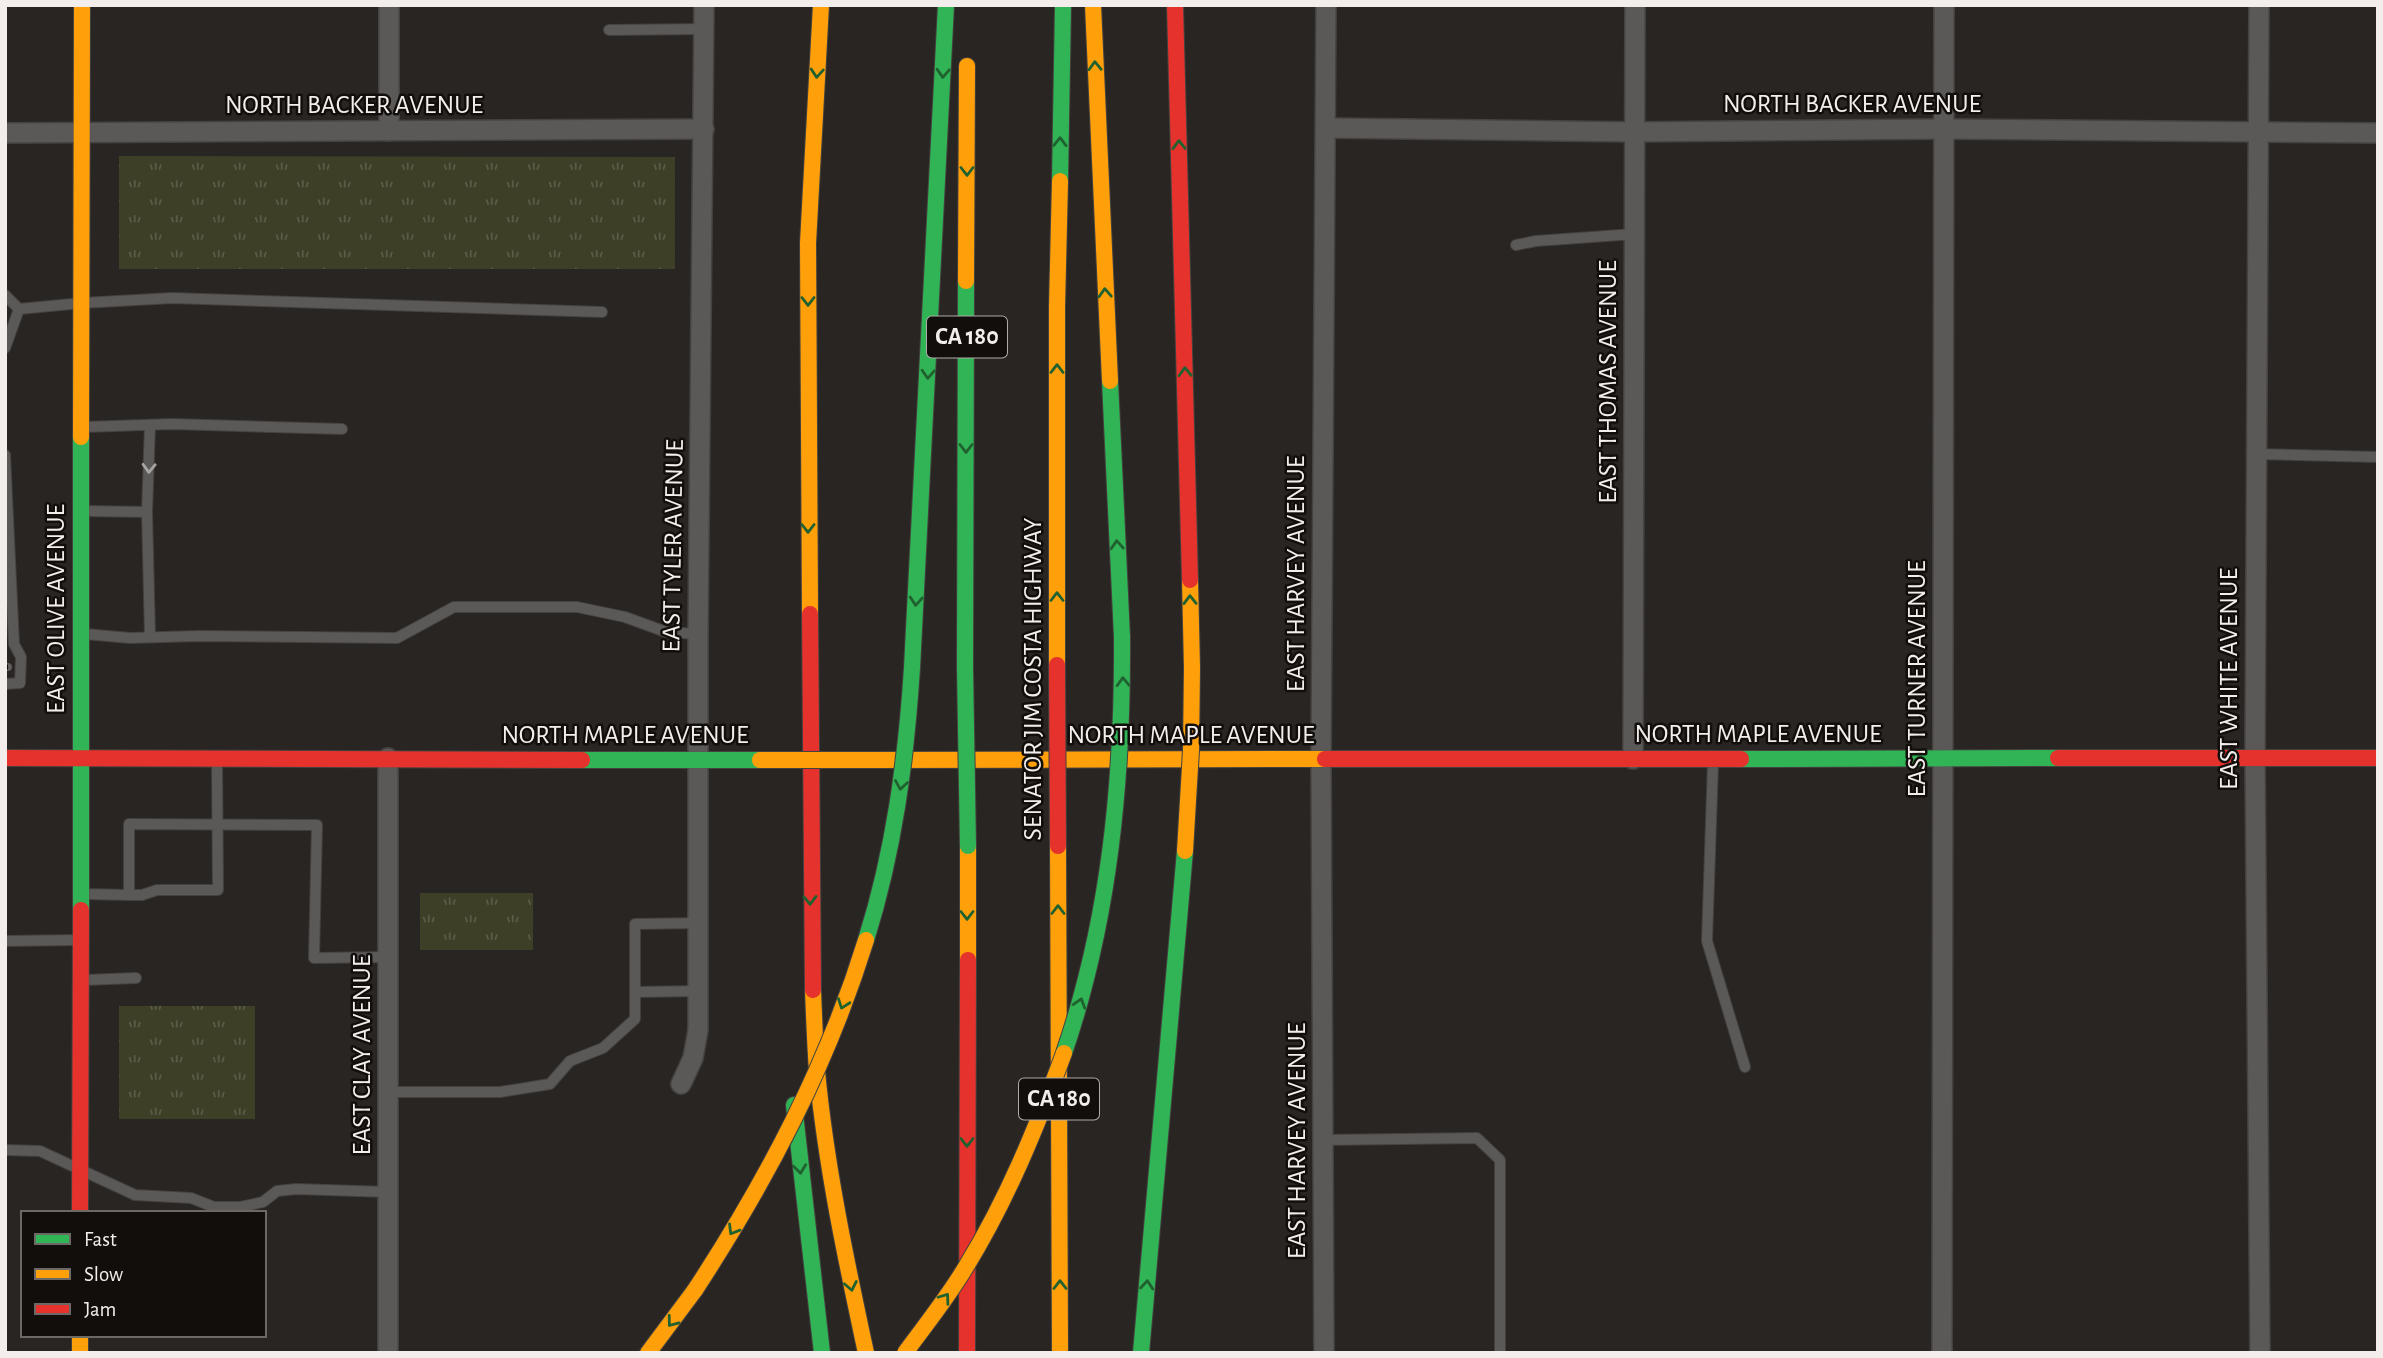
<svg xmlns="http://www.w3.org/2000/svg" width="2383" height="1358" font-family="'Alegreya Sans',sans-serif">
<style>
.grass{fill:url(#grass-tufts)}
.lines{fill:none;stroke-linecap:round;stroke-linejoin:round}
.lane-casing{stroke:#44413f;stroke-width:12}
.street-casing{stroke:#44413f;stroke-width:22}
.fast-casing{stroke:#44413f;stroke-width:18}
.slow-casing{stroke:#44413f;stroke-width:18}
.jam-casing{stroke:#44413f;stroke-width:18}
.lane{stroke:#5b5958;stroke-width:10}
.street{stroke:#5b5958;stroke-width:19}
.fast{stroke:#30b455;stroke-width:16}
.slow{stroke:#ff9f0a;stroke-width:16}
.jam{stroke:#e5322d;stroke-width:16}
.rail-casing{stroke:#605d5c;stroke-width:8}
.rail{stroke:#110e0c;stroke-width:5;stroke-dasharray:16;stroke-linecap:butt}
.fast-bridge-casing{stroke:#44413f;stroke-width:18;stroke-linecap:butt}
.slow-bridge-casing{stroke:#44413f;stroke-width:18;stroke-linecap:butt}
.jam-bridge-casing{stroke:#44413f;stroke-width:18;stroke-linecap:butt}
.fast-bridge{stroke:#30b455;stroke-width:16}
.slow-bridge{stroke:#ff9f0a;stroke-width:16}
.jam-bridge{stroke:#e5322d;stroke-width:16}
.oneway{stroke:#206130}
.oneway2{stroke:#a7a4a2}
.labels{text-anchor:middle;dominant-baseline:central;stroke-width:5;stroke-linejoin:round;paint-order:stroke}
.shield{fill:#110e0c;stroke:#afaba8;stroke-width:2}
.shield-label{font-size:24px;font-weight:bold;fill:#f3eeeb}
.street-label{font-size:26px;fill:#f3eeeb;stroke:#110e0c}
</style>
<defs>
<pattern id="grass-tufts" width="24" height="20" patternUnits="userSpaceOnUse" patternTransform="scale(1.75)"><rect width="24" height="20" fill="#3d4027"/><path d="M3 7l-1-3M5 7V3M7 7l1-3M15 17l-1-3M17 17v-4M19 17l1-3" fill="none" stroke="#5a5c46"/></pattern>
</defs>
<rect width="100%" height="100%" fill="#292522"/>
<g class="grass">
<polygon points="119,156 675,157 675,269 119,269"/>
<rect x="420" y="893" width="113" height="57"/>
<rect x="119" y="1006" width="136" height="113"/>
</g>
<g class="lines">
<defs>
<g id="lane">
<polyline points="609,30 704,29"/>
<polyline points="1516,245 1536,241 1634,234"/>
<polyline points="5,295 19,309 82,303 172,298 602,312"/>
<polyline points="5,348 19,309"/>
<polyline points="150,425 147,512 150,637"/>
<polyline points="84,427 172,424 342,429"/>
<polyline points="2256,454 2378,457"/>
<polyline points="5,455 14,644 21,657 20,683 5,684"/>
<polyline points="85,511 147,512"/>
<polyline points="85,634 130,638 198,636 397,638 454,607 577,607 625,617 666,632 698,634"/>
<polyline points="1713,763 1707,941 1745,1067"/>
<polyline points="84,894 129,895 142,895 157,890 218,890 217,760"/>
<polyline points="129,895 129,824 317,825 314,958 388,957"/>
<polyline points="5,941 78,940"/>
<polyline points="84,980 136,978"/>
<polyline points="635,992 699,991"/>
<polyline points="388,1092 500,1092 550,1084 570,1061 603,1048 635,1019 635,924 699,923"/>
<polyline points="1323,1140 1477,1138 1500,1160 1500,1353"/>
<polyline points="5,1150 40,1151 135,1195 191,1198 214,1207 240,1207 263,1202 277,1191 296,1189 388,1192"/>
</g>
<g id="street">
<polyline points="2259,5 2255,758 2260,1353"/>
<polyline points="1326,128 1635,132 1944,129 2378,133"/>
<polyline points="389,131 389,5"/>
<polyline points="5,133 704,129"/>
<polyline points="388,758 388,1353"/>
<polyline points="1633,759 1635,5"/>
<polyline points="681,1084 693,1058 698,1030 698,634 704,5"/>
<polyline points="1324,1353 1321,759 1326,5"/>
<polyline points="1942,1353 1944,5"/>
</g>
<g id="fast">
<polyline points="1060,181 1063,5"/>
<polyline points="1110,381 1122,637"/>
<polyline points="912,668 946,5"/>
<polyline points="965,668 966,281"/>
<polyline points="1741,759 2058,758"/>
<polyline points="582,760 760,760"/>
<polyline points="81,910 81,437"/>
<polyline points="794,1105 822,1353"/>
<polyline points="1141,1353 1185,851"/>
</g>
<g id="slow">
<polyline points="1093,5 1110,381"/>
<polyline points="966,281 967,66"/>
<polyline points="81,437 82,5"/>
<polyline points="1190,580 1192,668"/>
<polyline points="810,614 808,243 821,5"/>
<polyline points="1057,665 1057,307 1060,181"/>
<polyline points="864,760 1325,759"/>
<polyline points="1058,846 1060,1353"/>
<polyline points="968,960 968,846"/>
<path d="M813,990c1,27 2,54 4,81 9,95 29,189 49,282"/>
<polyline points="80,1335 80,1353"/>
<polyline points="648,1353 695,1290"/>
</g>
<g id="jam">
<polyline points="1175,5 1190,580"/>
<polyline points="810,614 813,990"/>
<polyline points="5,758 582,760"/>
<polyline points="2058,758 2378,758"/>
<polyline points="1325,759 1741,759"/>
<polyline points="80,1213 81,910"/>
<polyline points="967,1353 968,960"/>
</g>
</defs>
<use href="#lane" class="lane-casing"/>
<use href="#street" class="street-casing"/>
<use href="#fast" class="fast-casing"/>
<use href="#slow" class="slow-casing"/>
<use href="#jam" class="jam-casing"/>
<use href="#lane" class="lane"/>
<use href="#street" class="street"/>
<use href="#fast" class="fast"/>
<use href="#slow" class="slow"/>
<use href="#jam" class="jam"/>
<defs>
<polyline id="rail" points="5,667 8,667"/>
</defs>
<use href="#rail" class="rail-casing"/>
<use href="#rail" class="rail"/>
<defs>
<g id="fast-bridge">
<polyline points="965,668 968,846"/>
<path d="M866,940c28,-89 40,-179 46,-272"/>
<path d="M1064,1053c46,-135 59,-274 58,-416"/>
</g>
<g id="slow-bridge">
<polyline points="760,760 864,760"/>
<polyline points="1185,851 1191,750 1192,668"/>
<path d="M695,1290c72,-110 132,-224 171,-350"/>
<path d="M905,1353c21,-29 44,-57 62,-88 41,-67 70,-139 97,-212"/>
</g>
<polyline id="jam-bridge" points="1057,665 1058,846"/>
</defs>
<use href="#fast-bridge" class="fast-bridge-casing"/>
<use href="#slow-bridge" class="slow-bridge-casing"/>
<use href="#jam-bridge" class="jam-bridge-casing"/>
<use href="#fast-bridge" class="fast-bridge"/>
<use href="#slow-bridge" class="slow-bridge"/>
<use href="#jam-bridge" class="jam-bridge"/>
</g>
<defs><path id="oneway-chevron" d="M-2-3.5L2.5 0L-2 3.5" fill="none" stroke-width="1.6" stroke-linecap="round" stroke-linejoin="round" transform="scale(1.75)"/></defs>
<g class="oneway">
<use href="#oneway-chevron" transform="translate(1095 66) rotate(-92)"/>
<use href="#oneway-chevron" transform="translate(817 73) rotate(94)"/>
<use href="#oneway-chevron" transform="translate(943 73) rotate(93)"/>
<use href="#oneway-chevron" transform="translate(1060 142) rotate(-89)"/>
<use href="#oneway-chevron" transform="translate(1179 145) rotate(-91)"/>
<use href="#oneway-chevron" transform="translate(967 171) rotate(90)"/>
<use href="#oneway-chevron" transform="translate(1105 293) rotate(-93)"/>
<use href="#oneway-chevron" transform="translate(808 301) rotate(90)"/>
<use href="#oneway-chevron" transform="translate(1057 369) rotate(-90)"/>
<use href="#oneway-chevron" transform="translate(1185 372) rotate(-92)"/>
<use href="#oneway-chevron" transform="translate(928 374) rotate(93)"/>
<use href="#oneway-chevron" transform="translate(966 448) rotate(90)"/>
<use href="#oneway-chevron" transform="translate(808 528) rotate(90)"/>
<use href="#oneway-chevron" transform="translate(1117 545) rotate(-93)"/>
<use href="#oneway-chevron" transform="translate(1057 597) rotate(-90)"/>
<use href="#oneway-chevron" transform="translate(1190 600) rotate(-91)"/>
<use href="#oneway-chevron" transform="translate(916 601) rotate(94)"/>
<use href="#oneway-chevron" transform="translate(1123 682) rotate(-92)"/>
<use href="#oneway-chevron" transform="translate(901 785) rotate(99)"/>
<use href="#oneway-chevron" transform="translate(810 900) rotate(89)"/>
<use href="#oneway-chevron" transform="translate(1058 910) rotate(-90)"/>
<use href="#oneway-chevron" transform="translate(967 915) rotate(90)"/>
<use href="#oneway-chevron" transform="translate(1080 1003) rotate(-73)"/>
<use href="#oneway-chevron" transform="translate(843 1004) rotate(110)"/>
<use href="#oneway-chevron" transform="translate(967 1142) rotate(90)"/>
<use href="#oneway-chevron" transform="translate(800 1169) rotate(83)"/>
<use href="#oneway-chevron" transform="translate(733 1230) rotate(121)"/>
<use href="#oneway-chevron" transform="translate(1060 1285) rotate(-90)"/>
<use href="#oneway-chevron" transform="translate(1147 1285) rotate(-85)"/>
<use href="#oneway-chevron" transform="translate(851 1286) rotate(79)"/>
<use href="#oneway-chevron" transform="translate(945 1298) rotate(-54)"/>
<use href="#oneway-chevron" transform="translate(672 1322) rotate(127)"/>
</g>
<use class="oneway2" href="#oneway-chevron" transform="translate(149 468) rotate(92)"/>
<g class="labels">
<g class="shield">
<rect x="927" y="316.5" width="80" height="41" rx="5"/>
<rect x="1019" y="1078.5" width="80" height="41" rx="5"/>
</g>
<g class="shield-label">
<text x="967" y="337">CA 180</text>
<text x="1059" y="1099">CA 180</text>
</g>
<g class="street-label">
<text x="1852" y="104">NORTH BACKER AVENUE</text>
<text x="354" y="105">NORTH BACKER AVENUE</text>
<text transform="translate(1608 382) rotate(-90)">EAST THOMAS AVENUE</text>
<text transform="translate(673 546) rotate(-89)">EAST TYLER AVENUE</text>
<text transform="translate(1296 574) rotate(-90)">EAST HARVEY AVENUE</text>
<text transform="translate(56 609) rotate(-90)">EAST OLIVE AVENUE</text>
<text transform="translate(1033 679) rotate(-90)">SENATOR JIM COSTA HIGHWAY</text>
<text transform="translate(1917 679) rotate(-90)">EAST TURNER AVENUE</text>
<text transform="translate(2229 679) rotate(-90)">EAST WHITE AVENUE</text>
<text x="1758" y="734">NORTH MAPLE AVENUE</text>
<text x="625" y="735">NORTH MAPLE AVENUE</text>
<text x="1191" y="735">NORTH MAPLE AVENUE</text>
<text transform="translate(362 1055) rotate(-90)">EAST CLAY AVENUE</text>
<text transform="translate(1297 1141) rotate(-90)">EAST HARVEY AVENUE</text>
</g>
</g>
<rect width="2383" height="1358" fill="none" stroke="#f3eeeb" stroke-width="14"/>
<rect x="21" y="1211" width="245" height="126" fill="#110e0c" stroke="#6b6865" stroke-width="2"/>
<rect x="35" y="1234" width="35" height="10" fill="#30b455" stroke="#6b6865" stroke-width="2"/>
<text x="84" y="1246" font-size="21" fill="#f3eeeb">Fast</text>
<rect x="35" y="1269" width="35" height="10" fill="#ff9f0a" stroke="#6b6865" stroke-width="2"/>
<text x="84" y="1281" font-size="21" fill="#f3eeeb">Slow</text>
<rect x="35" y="1304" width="35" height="10" fill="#e5322d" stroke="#6b6865" stroke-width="2"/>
<text x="84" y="1316" font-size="21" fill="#f3eeeb">Jam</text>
</svg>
